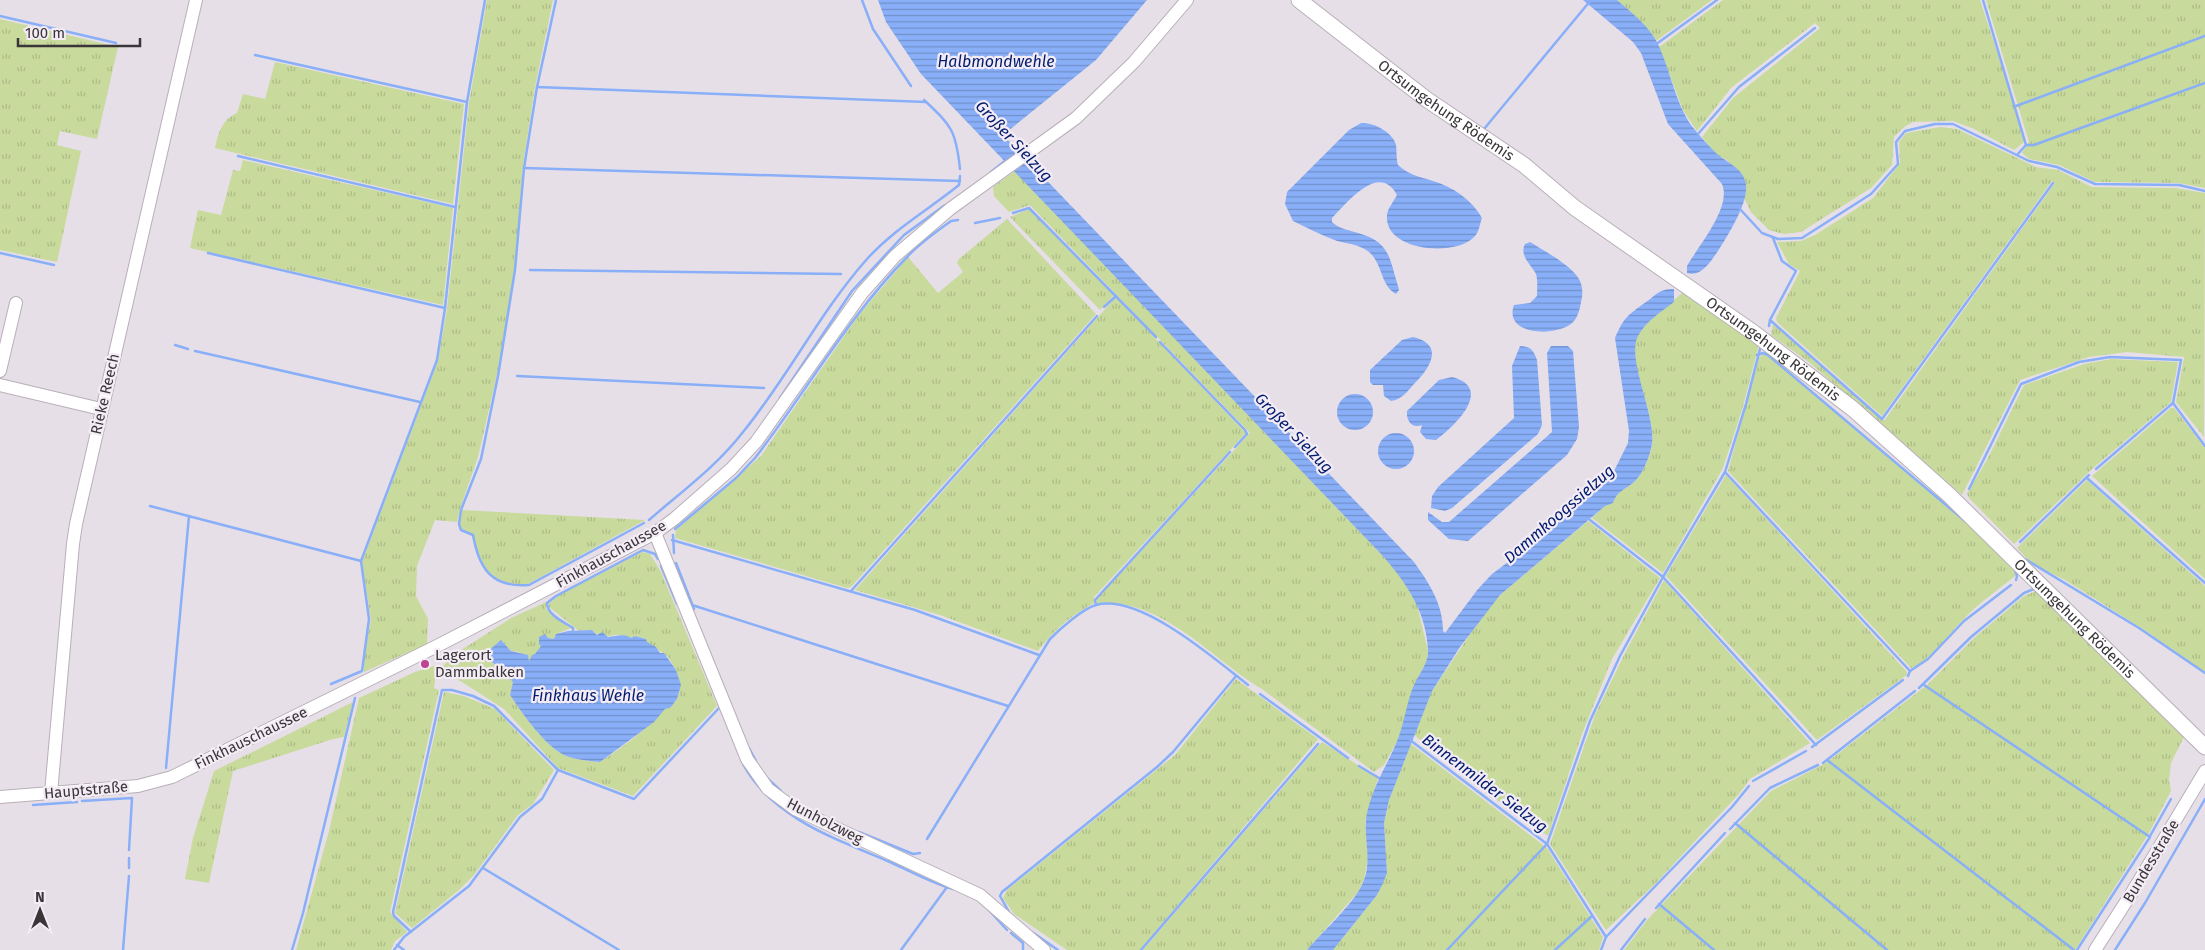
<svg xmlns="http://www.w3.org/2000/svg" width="2205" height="950" font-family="'Fira Sans',sans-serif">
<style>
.grass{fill:url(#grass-tufts)}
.water{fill:url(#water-rules)}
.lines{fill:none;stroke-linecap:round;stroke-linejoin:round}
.stream{stroke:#89aff8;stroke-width:2.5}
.minor-casing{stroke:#b8afb8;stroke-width:14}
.major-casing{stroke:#b8afb8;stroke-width:17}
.minor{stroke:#fff;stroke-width:12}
.major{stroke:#fff;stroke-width:15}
.poi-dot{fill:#bf4393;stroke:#f4ecf5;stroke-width:2}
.labels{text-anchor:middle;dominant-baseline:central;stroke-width:4.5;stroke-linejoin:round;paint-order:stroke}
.street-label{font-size:15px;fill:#393539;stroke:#f4ecf5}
.poi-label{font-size:15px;fill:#393539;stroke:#f4ecf5;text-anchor:start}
.water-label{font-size:16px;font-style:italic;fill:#001c6e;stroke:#f4ecf5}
</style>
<defs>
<pattern id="grass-tufts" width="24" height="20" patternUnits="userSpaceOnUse" patternTransform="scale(1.25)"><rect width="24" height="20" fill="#c8da9c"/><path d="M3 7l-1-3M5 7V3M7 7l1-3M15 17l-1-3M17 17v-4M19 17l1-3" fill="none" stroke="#adbc87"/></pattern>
<pattern id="water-rules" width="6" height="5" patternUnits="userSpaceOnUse" patternTransform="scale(1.25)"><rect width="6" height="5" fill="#89aff8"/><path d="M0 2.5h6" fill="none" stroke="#718fca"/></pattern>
</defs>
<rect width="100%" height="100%" fill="#e7dfe8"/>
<g class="grass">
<polygon points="487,0 553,0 535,87 523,165 515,270 497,375 478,457 460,509 457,522 435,520 417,566 416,596 428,619 427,644 364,672 363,659 371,620 362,562 438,361 447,309 469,103"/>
<polygon points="1617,0 1712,0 1656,41 1648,29"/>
<polygon points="1723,0 1980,0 2015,106 2024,142 2014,150 1974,129 1953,121 1913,122 1904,127 1894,137 1892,165 1871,188 1801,232 1784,234 1769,230 1751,212 1744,198 1746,185 1727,160 1717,155 1702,137 1733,98 1820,28 1815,23 1731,88 1697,131 1683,110 1659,47"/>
<polygon points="1986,0 2205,0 2205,188 2178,183 2095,182 2059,165 2029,159 2022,153 2029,142"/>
<polygon points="0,19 118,47 97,139 60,131 57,145 81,151 57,262 0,250"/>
<path d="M275,62l189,42 -11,100 -238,-56c3,-14 7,-29 22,-35l6,-19 22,5z"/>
<polygon points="1940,127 1957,129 2036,167 2058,170 2092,187 2175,188 2205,193 2204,437 2176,402 2184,357 2127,352 2089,357 2020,380 1962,495 1810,363 1771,335 1773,324 1884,421 2055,183 2052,181 1882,416 1777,322 1776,318 1800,271 1789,264 1777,242 1801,241 1815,235 1873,198 1900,163 1899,142 1906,133"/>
<polygon points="243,160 453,208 443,305 190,248 198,210 221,215 233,170 240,171"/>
<path d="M1015,171l366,383 18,19 17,27 12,51 -1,9 -13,26 -15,52 -15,27 -10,7 -112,-83c-52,-31 -99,-91 -165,-86v-4l153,-166 -220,-228 -21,7 -15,-16 -1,-9z"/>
<polygon points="1029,209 1114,295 1100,310 1010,217"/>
<polygon points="1007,219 1096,314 851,587 847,588 675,538 676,530 761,456 858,316 908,257 938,293 963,272 957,263 959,259"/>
<path d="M1686,289l74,52 -18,69 -19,58 -60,105 -71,-55 13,-13 8,-2c3,-11 13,-14 21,-21 9,-8 16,-25 18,-37 5,-31 -26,-84 -15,-109 7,-14 37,-34 49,-47z"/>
<path d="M1116,297l130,136 -152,164v6c-25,14 -38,25 -56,48l-98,-36 -85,-25z"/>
<path d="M1763,354l4,1 207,175 41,42v4c-17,14 -38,28 -53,45 -13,12 -34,42 -51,47l-183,-197 31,-113z"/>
<polygon points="2111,359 2178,362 2171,402 2092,469 2014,544 1969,498 1967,494 1988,458 2024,385 2084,364"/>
<polygon points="2171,408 2174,408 2205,448 2205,579 2092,476"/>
<polygon points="1726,475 1907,672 1907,675 1817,740 1666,576"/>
<polygon points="2087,480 2205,586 2205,672 2143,629 2065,580 2032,564 2017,548"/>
<path d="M462,510l183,10 -117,64c-37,2 -48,-17 -55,-50l-11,-5 -2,-5z"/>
<polygon points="1588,521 1660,578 1612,659 1582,734 1548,836 1497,800 1414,735 1432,691 1485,612 1500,595"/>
<path d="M642,552l8,2 11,18 56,134 -84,90 -75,-28 -54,-59 -56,-36 -5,-7 12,-12 56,-36 35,-16v7l25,19 -15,6 -2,5 -6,-1 -18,24 -11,-10 -8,-1 -10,-11 -14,12 3,8 23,22 -3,13c12,18 38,56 59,62 10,3 21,4 31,5 23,-15 44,-31 63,-51 4,-5 11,-5 14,-12 7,-13 -1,-31 -9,-42 -3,-3 -17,-12 -22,-15v-3l-10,-3 -5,2c-4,-1 -11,-4 -16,-3 -9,2 -15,3 -23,-5l-13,1 -30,-24v-4l12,-9z"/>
<polygon points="1664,580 1810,743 1750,779 1739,794 1655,884 1606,930 1550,844 1595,715 1625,653"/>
<polygon points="2038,590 2185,735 2171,763 2169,780 2171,791 2149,833 2075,950 1624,950 1648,919 1771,791 1826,763 1927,685 1974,638 2024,596"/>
<polygon points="437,665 434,688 439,690 390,912 407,932 395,941 391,950 296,950 329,831 359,698 415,672"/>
<polygon points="1236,679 1318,739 1140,950 1067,950 1014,914 1003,898 1007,890 1175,755"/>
<polygon points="444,692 464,696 495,709 554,770 533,804 518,815 474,875 459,890 412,928 395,913"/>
<polygon points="353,702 344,737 333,739 233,771 209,883 185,879 193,838 214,771"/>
<polygon points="1322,742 1378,778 1365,822 1368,859 1364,880 1358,892 1307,950 1143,950"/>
<polygon points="1411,744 1547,848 1603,937 1599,950 1333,950 1377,895 1387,873 1384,823 1389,800"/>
</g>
<g class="water">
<path d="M878,0h269l-51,60 -93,75 411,427c15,21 29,42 29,69l2,2 33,-44 14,-15 24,-18 99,-87 13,-26 1,-12 -14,-93c9,-21 13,-23 31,-36 10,-7 14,-14 28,-13v13c-12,9 -29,20 -36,34 -12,23 18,78 14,108 -2,12 -9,30 -18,38 -8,7 -18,10 -21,21l-8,3 -105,89 -40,52 -28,44 -43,109 -5,23 3,50 -4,10 -6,12 -44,55h-26c16,-19 50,-49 57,-70 9,-23 -3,-48 4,-71 7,-28 22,-48 31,-73 6,-17 8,-35 15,-51 5,-11 15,-23 14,-35 -2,-39 -22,-68 -47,-96l-460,-480 -35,-52z"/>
<path d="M1583,0h34c15,13 32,26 41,44 12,26 17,57 33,81 7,9 17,20 25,28 11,10 28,15 30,32 2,19 -18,50 -28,66 -8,11 -16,26 -31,22v-7c12,-21 45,-59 35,-82l-54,-60 -27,-71 -8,-11z"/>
<path d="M1361,123c12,-1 32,9 35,22 1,7 0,13 2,20 13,11 20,11 35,16 20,6 39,19 49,37 -2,5 -3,14 -7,18 -19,22 -91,15 -88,-20 0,-7 7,-15 10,-21 -18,-33 -49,7 -65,23v4c7,7 17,8 26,11 32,9 31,24 40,53l1,4 -3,4c-16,-9 -13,-30 -27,-42 -11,-9 -25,-8 -37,-13 -13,-5 -26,-12 -39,-18l-8,-17 2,-12 62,-62z"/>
<path d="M1530,242c14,9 41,23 49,37 4,7 4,16 2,23 -1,6 -3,16 -9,21 -16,14 -69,13 -58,-18l16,-2 7,-7c0,-7 1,-15 -1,-22 -5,-10 -17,-18 -11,-30z"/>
<path d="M1413,337c34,8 15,34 0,48 -6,7 -12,15 -22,16l-7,-5 -1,-11h-10l-3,-3v-12l32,-30z"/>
<path d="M1520,346c11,1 13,3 17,14l5,65 -4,9 -86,74 -7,3 -14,-3 1,-12 6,-9 76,-69 -2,-52z"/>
<polygon points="1551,346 1568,346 1573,351 1579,427 1577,439 1567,455 1468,541 1449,539 1428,520 1428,512 1442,522 1449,522 1552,432 1547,353"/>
<path d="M1452,377c43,11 2,50 -16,63l-10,-1 -6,-7 2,-7c-10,4 -16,-4 -15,-14l32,-31z"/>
<circle cx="1355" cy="412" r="18"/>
<circle cx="1396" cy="451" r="18"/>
<path d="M592,630l5,5 5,-3 6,5c8,-1 17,-4 23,1l4,-2 11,3 1,3 9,5 4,6h4l12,17 5,15 -4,14 -6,8 -6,2 -11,13 -54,40c-10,-1 -21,-2 -31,-5 -21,-6 -47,-44 -59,-62l3,-13 -23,-22 -3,-8 14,-12 10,11 17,4 1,6 3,-6 3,-1 6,-8 -2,-2v-7l6,-3 3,4 6,1 2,-5 12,-3z"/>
</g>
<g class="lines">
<g class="stream">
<path d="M556,0l-19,87 -13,81 -9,102 -17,106 -17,83 -20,51 -2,14 2,6 12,5c6,34 19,53 56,50l115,-62"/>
<polyline points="862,0 873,29 911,86"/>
<polyline points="1983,0 2026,145 2017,155"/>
<polyline points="0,16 116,43"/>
<polyline points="1655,45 1717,0"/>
<polyline points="255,55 467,102"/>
<polyline points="537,87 926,102"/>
<path d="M924,100c28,26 32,31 36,69"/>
<polyline points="2016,106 2205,36"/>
<polyline points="1484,129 1591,0"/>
<polyline points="1698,134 1739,87 1815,28"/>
<polyline points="2026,145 2034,145 2205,83"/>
<polyline points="238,156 455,207"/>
<polyline points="524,168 960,181"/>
<polyline points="991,172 1006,160"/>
<polyline points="1029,208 1156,337"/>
<polyline points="1739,208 1762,233 1778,239 1802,238 1871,194 1898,164 1896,142 1905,131 1935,124 1953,124 2029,161 2057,167 2095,184 2179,185 2205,191"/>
<polyline points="1013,213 1029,208"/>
<polyline points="975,223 1000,218"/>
<polyline points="1773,238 1782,261 1796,271 1770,320 1882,419 2053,183"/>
<polyline points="0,253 54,265"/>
<polyline points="208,253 445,308"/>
<polyline points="530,270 841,274"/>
<polyline points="1104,307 1116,296"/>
<polyline points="1769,326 1770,320"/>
<polyline points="1160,342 1245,430 1247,434"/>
<polyline points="175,345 188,349"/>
<polyline points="195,351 420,402"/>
<polyline points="1757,355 1763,353 1768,355 1965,521"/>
<polyline points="517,376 764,388"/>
<polyline points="780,398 852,291 904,235 945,205"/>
<polyline points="1235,447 1247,434"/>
<polyline points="2096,469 2173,403 2205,446"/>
<polyline points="1725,472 1910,671"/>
<polyline points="2087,478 2205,583"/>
<polyline points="1969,489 2021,384 2079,362 2110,357 2181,360 2173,403"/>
<polyline points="150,506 361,561"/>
<path d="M649,520c32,-28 68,-54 94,-88 45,-55 77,-120 124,-173 27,-30 61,-49 92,-74l1,-9"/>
<polyline points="1590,520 1663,577 1725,472 1746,404 1760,349"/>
<path d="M675,529l61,-51 19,-20c51,-66 93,-141 152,-201 13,-14 29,-25 44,-36l7,-1"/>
<polyline points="673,535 674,553"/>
<polyline points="672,540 915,610 1039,655"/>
<polyline points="2020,542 2089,475"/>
<polyline points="2025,559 2139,628 2205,673"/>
<polyline points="676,563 694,609"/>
<polyline points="661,566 677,604"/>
<polyline points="2015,570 2017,576 2016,580"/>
<polyline points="851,591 1097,316"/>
<polyline points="692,605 1008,706"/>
<polyline points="1096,605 1095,600 1230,452"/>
<path d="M573,631v-3c-9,-6 -26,-13 -26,-25l9,-7 87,-46 12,4 3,5"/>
<polyline points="1908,676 1910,671 1928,659 1964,621 2011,585"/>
<polyline points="331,684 362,671 369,619 361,561 437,360 445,308 467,102 485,0"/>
<polyline points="1924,685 2150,837 2077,950"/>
<polyline points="1919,688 1971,637 2024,593 2034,589"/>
<polyline points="1260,694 1348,758"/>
<polyline points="1410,740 1547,844 1606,937 1601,950"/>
<polyline points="1812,747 1903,680"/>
<polyline points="749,748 756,761"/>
<polyline points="1827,760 2074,950"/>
<polyline points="1823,763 1915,691"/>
<path d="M743,764c29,54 93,75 147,98 20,9 42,21 63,27"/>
<polyline points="1359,766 1379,778"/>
<polyline points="166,768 189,516"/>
<polyline points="767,778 781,791"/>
<polyline points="1753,781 1806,751"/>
<polyline points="82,801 132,798 129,850"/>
<polyline points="33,805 77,802"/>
<polyline points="1735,823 1887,950"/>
<polyline points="1730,829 1770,788 1818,765"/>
<polyline points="859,832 913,854 920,853"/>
<polyline points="2150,836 2171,799"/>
<path d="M927,839l123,-200c10,-10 32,-30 46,-34 44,-12 120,55 152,80"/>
<polyline points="129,868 129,858"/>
<polyline points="483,868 619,950"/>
<polyline points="1659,904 1714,950"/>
<polyline points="1656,908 1725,833"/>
<polyline points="988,909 1007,930"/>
<polyline points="1009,912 1000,896 1002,892 1157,767 1173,752 1236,676"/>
<polyline points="411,932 394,916 393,912 442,690 452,690 473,696 494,706 558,770"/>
<polyline points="1032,932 1058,950"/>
<polyline points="1011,933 1023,943 1023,950"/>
<polyline points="1606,937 1732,807 1749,786"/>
<polyline points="397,945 404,950"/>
<polyline points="123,950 129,876"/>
<polyline points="292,950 303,913 355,698"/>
<polyline points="394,950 404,937 469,886 520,817 542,799 558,770 634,799 720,707 719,705"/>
<polyline points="901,950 947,887"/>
<polyline points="1141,950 1318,744"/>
<polyline points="1447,950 1547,844 1590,721 1620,656 1663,577 1816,745"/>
<polyline points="1555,950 1592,916"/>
<polyline points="1621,950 1645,919"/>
<polyline points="2115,950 2145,903 2205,799"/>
</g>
<defs>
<g id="minor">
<polyline points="0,371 16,303"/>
<polyline points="0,385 101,409"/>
<polyline points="655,533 747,759 768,789 795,809 980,895 1044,950"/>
<polyline points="51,793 73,544 76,524 196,0"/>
<polyline points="0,797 138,786 172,777 437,646 655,533 674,519 731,469 756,442 862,293 895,256 950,209 1076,118 1134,62 1187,0"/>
<polyline points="2095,950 2131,894 2205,771"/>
</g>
<g id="major">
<path id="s1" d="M1299,0l127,99 98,66 51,43 179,125 99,76 96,86 256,252"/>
</g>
</defs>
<use href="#minor" class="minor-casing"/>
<use href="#major" class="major-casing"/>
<use href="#minor" class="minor"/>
<use href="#major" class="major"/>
</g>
<circle class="poi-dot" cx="425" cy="664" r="5"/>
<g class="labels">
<g class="street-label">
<text stroke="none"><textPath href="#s1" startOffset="184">Ortsumgehung Rödemis</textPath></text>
<text stroke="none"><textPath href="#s1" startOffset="589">Ortsumgehung Rödemis</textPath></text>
<text transform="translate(105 394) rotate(-77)">Rieke Reech</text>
<text transform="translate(611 554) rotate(-29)">Finkhauschaussee</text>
<text stroke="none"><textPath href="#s1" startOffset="994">Ortsumgehung Rödemis</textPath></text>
<text transform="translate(251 738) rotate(-26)">Finkhauschaussee</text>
<text transform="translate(86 790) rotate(-5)">Hauptstraße</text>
<text transform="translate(825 821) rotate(27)">Hunholzweg</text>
<text transform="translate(2151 861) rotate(-59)">Bundesstraße</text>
</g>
<g class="poi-label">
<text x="435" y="655">Lagerort<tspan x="435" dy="17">Dammbalken</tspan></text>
</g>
<g class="water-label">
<text x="996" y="61">Halbmondwehle</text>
<text transform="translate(1014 141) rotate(47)">Großer Sielzug</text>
<text transform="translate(1294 433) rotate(46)">Großer Sielzug</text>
<text transform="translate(1559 514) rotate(-41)">Dammkoogssielzug</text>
<text x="588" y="695">Finkhaus Wehle</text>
<text transform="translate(1485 783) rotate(37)">Binnenmilder Sielzug</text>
</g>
</g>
<g transform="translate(40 910)" stroke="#f4ecf5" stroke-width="4" paint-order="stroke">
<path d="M0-4L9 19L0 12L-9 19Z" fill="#393539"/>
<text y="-8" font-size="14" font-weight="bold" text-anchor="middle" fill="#393539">N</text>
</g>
<path d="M18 38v8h122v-8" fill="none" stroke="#393539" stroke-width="2.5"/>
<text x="25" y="38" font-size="15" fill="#393539" stroke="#f4ecf5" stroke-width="4" paint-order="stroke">100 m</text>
</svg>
